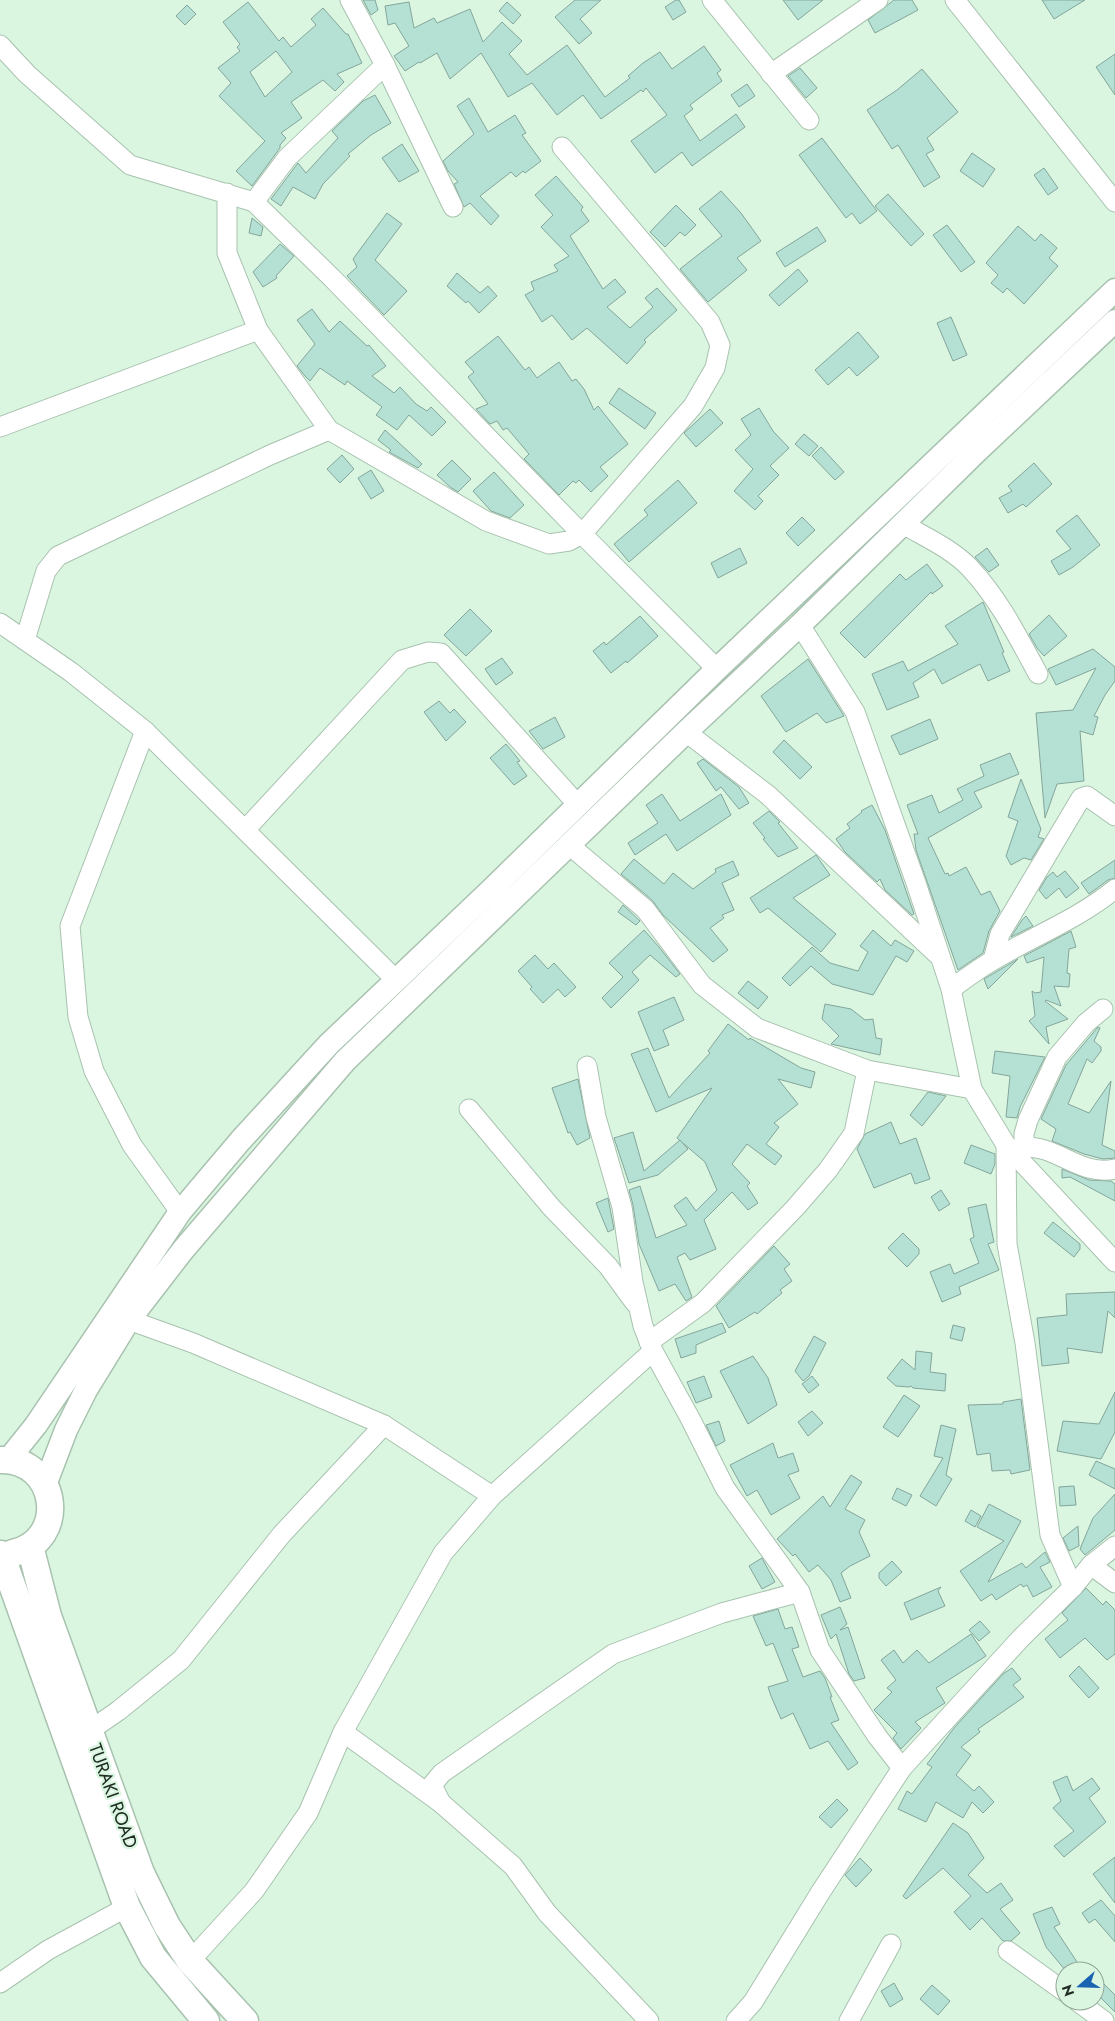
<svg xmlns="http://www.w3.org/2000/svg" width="1115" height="2021" font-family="Jost,sans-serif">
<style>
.building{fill:#b4e1d3;stroke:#84a59b;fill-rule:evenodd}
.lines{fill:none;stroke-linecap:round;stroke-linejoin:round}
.minor-casing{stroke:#a8c2af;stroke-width:21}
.tertiary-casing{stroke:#a8c2af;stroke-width:25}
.secondary-casing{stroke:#a8c2af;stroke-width:29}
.minor{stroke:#fff;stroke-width:19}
.tertiary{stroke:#fff;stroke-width:22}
.secondary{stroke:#fff;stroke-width:26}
.labels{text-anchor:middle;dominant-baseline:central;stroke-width:4.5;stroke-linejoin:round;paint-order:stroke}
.street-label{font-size:18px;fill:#202b23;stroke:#daf6e1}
</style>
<rect width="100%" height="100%" fill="#daf6e1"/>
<g class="building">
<polygon points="363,0 375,0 378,10 371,15"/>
<polygon points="575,0 601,0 580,19 592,33 579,44 555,17"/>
<polygon points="676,0 679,0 686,12 673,20 665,7"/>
<polygon points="783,0 823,0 798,20"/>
<polygon points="894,0 912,0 918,10 875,33 868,20"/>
<polygon points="1042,0 1085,0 1054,19"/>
<path d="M248,2l31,39 4,-4 8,10 25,-22 -5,-6 12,-11 23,26h2l14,29 -25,11 7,8 -9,9 -12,-11 -32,22 11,16 -21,15 5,5 -6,7v3l-28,38 -16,-15 29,-30 -46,-45 12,-13 -13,-15 22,-17 -3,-4 3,-3 -17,-22zM276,51l16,21 -27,25 -15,-25z"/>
<polygon points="409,2 414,28 434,18 437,23 470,9 483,42 502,22 522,41 509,54 527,75 567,45 605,97 630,78 628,76 643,63 660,52 672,69 704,46 721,70 717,73 722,81 690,105 693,109 684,116 700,141 736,114 745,127 692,166 682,152 655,173 631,141 667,115 646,88 643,92 641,90 601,119 583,95 557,115 532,83 508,97 481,53 450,79 437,53 420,63 419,62 405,71 394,56 409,46 395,23 388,25 385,6"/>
<polygon points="507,2 521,15 513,24 499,11"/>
<polygon points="187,5 196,14 185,25 176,16"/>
<polygon points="1115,54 1115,95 1096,67"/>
<polygon points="800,68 817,88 806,98 788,76"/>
<polygon points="922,69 958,112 927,138 934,150 926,154 940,177 924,187 898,145 892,149 867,110 897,90"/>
<polygon points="747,84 755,96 739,107 731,95"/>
<polygon points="375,95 391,123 371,135 348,154 350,156 323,184 315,199 293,187 281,206 271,199 298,163 306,173 338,138 332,131 363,101"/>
<polygon points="469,98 488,132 515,115 526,133 522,135 541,161 525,173 523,171 516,177 511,172 480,196 499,216 491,225 470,203 464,207 454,184 458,182 448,171 443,161 474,134 457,106"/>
<polygon points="822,138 877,211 860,224 852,213 846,218 799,155"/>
<polygon points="402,144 419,171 399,182 382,158"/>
<polygon points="972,153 995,169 983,187 960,171"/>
<polygon points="1044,168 1058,188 1048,195 1034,175"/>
<polygon points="556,176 583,207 581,210 589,221 570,236 603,289 615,279 626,292 607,307 630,328 653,307 645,298 657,288 677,310 644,340 646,342 627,364 587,328 572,340 552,315 542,322 525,295 534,290 531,282 558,271 554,265 569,256 541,227 553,215 535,195"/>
<polygon points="721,191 741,213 761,241 737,258 747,270 708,302 680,269 722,236 699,209"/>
<polygon points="888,194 924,234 911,246 875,206"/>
<polygon points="676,205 696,225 685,236 680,232 665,247 650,232"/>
<polygon points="387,213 402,224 375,260 407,291 384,315 347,276 357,267 353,259"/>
<polygon points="252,218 263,227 261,236 249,233"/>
<polygon points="947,225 975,262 961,272 933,235"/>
<polygon points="1018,226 1035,241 1041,234 1057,248 1049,258 1058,266 1024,304 1007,288 1003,293 991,283 998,275 986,263"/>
<polygon points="817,227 826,241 785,267 776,253"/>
<polygon points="280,244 294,256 276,276 277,278 263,287 253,272"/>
<polygon points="798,269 808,281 779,306 769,295"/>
<polygon points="457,273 480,293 488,286 497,296 479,313 468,301 466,303 447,286"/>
<polygon points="312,309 329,332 340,321 367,346 369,345 386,366 372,376 394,393 400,387 416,404 427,411 431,407 446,422 432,436 409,415 397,430 376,415 382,407 347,381 345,385 320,368 310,381 305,376 297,366 315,344 297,320"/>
<polygon points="951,317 967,355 953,361 937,323"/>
<polygon points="858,332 879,357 857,376 849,367 828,385 815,370"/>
<polygon points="498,336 525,370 529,367 537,378 559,362 572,381 576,379 584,389 594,410 598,406 628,444 600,467 608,476 591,492 579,480 576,483 573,481 559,495 524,459 529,454 507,428 503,430 497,421 490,424 476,409 488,404 468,377 474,372 465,362"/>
<polygon points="619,388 656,413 645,429 609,403"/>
<polygon points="759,408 773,431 789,448 770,466 779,475 758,496 763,501 755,510 734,491 753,469 735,450 751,435 741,419"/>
<polygon points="710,409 723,423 696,447 684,433"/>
<polygon points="385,430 422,464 418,468 389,452 391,450 378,440"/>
<polygon points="804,434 818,446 809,456 795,444"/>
<polygon points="821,447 844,472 835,480 812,456"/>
<polygon points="342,455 354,469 340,483 327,469"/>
<polygon points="452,460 471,479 458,492 450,487 437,475"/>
<polygon points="1034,463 1052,484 1026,507 1023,504 1008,513 999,498 1012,491 1008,486"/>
<polygon points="371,470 384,491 371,499 358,478"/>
<polygon points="494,472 524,505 510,518 491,511 473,491"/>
<polygon points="678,480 697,503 629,562 614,544 648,515 644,510"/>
<polygon points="1077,515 1100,545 1073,567 1059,575 1051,561 1071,549 1056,531"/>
<polygon points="802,517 815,530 798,546 786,533"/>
<polygon points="740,548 747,563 718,578 711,563"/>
<polygon points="987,548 999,565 989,572 975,557"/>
<polygon points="927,564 943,586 932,594 931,592 865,658 840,633 900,574 906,580"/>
<polygon points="983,602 1004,652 1002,653 1010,671 988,681 980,664 942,684 934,669 913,683 919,697 887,710 872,674 903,661 908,671 958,644 945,626"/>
<polygon points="470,609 492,631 466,656 444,635"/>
<polygon points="1049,615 1067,636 1044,656 1037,648 1029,634"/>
<polygon points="640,616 658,636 627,663 626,661 611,673 593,651 604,642 606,645"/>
<polygon points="1093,649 1115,667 1115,681 1105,695 1094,716 1098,717 1093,735 1080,731 1084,781 1057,784 1045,818 1036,713 1073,710 1096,668 1056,685 1048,669"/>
<polygon points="502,658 513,673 496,685 485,669"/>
<polygon points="808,659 844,716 826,723 817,713 786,732 761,696"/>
<polygon points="439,701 450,713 454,709 466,722 446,741 424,712"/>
<polygon points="555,717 565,737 543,749 529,731"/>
<polygon points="930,719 938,739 900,755 891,736"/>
<polygon points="784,740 812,767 800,779 773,752"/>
<polygon points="506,744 520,761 517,762 527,776 514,785 490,758"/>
<polygon points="1010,753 1019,774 974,792 982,807 928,838 945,874 948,873 949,876 966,867 981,895 990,891 1000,911 989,931 983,953 958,970 916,850 914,834 918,834 907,805 932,795 939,813 963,800 957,789 984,776 980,765"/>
<polygon points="703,759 739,787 749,803 739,809 721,787 716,791 697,763"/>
<polygon points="1021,779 1041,829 1038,837 1044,839 1031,860 1024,858 1011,865 1006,856 1018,821 1008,817"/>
<polygon points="662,794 680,821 721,794 731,815 677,851 666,834 635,855 628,843 658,823 646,805"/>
<polygon points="872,805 885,830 914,914 912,915 885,890 880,879 877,882 845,852 836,839 850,828 847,824 862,812 861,811"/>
<polygon points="769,811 780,822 778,823 798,848 778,857 763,839 765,838 753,823"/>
<polygon points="816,855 830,875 793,898 836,934 821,952 768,908 760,913 750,898"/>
<polygon points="634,859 664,884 673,873 693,889 716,872 715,869 733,861 739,875 722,883 734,910 722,915 724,918 710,928 728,950 713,962 663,915 652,900 621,874"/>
<polygon points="1115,860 1115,878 1108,880 1089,894 1081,883"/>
<polygon points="1065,871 1079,888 1066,898 1059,888 1046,899 1039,890 1047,877 1053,872 1057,877"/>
<polygon points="623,905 640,921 636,925 618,912"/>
<polygon points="1026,916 1033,926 1011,937 1022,920"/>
<polygon points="644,930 659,947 680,974 676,977 650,955 632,972 639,980 611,1008 602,998 623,977 609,963"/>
<polygon points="873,930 891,946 895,940 914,951 907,962 896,956 873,995 832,984 811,966 790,986 782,978 812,947 830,963 858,971 868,952 860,946"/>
<polygon points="1071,931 1076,947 1069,949 1067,973 1070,974 1069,987 1054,986 1061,1006 1046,1000 1045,1001 1068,1019 1046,1027 1049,1044 1029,1021 1035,1016 1032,991 1035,993 1041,992 1044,957 1027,963 1024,956"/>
<polygon points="535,955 548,969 554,963 576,987 565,997 558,989 543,1003 530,989 532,987 518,971"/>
<polygon points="1018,959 988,989 984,979"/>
<polygon points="748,981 768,997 758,1009 738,993"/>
<polygon points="674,997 684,1020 663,1030 669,1045 654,1051 638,1012"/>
<polygon points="825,1004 851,1009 865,1020 873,1019 876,1038 882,1039 880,1055 831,1044 839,1036 822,1019"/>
<polygon points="728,1024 749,1040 750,1038 801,1068 815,1072 811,1088 778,1079 798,1104 774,1123 779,1127 766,1144 782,1156 775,1165 747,1144 732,1164 750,1183 747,1186 758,1203 748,1210 732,1192 704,1220 716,1249 690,1260 685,1253 677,1257 692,1297 686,1301 675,1284 659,1291 639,1244 633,1205 629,1190 640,1186 656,1238 687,1225 674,1206 686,1197 696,1211 717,1190 705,1162 677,1138 712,1088 656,1112 631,1054 648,1048 669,1098 710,1053 708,1051"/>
<polygon points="1098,1027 1100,1028 1094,1041 1101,1047 1101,1051 1092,1063 1087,1059 1068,1104 1089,1113 1111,1081 1102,1145 1115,1151 1115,1158 1103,1159 1084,1154 1052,1141 1056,1129 1041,1119 1066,1065"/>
<polygon points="995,1051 1045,1057 1020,1107 1017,1118 1006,1117 1010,1076 992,1073"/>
<polygon points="578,1079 590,1138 577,1145 570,1132 568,1133 552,1088"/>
<polygon points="928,1092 946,1096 922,1126 910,1115"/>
<polygon points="891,1122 900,1144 916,1138 930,1179 915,1184 911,1173 874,1188 857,1149 865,1134"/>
<polygon points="633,1132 644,1171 680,1140 688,1149 658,1175 629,1183 614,1138"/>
<polygon points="971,1145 995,1154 995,1164 991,1174 964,1163"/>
<polygon points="1062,1169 1089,1180 1111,1181 1115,1184 1115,1201 1070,1177 1062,1178"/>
<polygon points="941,1190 950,1204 939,1211 931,1197"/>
<polygon points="608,1198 614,1229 608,1232 596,1203"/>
<polygon points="986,1204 994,1242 988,1244 999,1270 959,1287 961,1294 942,1302 930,1272 950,1264 954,1274 979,1263 970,1239 974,1237 968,1208"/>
<polygon points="1053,1222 1080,1244 1080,1249 1074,1257 1044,1233"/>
<polygon points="903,1233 919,1249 919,1254 907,1267 888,1248"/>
<polygon points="774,1246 790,1264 784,1269 792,1281 780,1290 782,1293 757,1314 755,1312 729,1328 716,1306"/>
<polygon points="1115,1292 1115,1318 1108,1311 1102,1353 1067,1348 1069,1363 1042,1366 1037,1318 1067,1315 1066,1294"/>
<polygon points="722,1323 726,1332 696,1345 696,1353 681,1358 675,1339"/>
<polygon points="953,1325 965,1328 962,1341 950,1338"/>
<polygon points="814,1336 826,1343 809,1376 803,1381 795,1371"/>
<polygon points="916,1351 932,1353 930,1372 946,1374 945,1391 913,1388 911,1386 909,1387 896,1386 887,1378 902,1359 915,1370"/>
<polygon points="753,1356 768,1378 777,1405 748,1424 720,1371"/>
<polygon points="704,1376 712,1397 696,1403 687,1382"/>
<polygon points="812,1376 819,1385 809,1393 802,1384"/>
<polygon points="1115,1392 1115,1432 1101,1459 1057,1451 1063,1421 1099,1424"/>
<polygon points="904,1395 920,1406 898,1437 883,1427"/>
<polygon points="1021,1399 1030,1470 1011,1474 1010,1470 992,1471 990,1453 977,1455 968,1405 1003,1404 1003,1402"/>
<polygon points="812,1411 823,1423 808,1436 798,1422"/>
<polygon points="719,1421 725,1441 716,1446 706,1425"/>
<polygon points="941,1425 956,1429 946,1475 952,1479 936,1506 920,1496 943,1458 934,1456"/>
<polygon points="773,1443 778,1458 793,1453 799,1471 788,1475 800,1498 771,1515 757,1490 747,1496 730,1465"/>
<polygon points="1096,1461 1115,1469 1115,1489 1089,1475"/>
<polygon points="851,1475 862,1482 845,1509 865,1520 859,1532 870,1556 850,1566 841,1573 851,1598 840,1602 831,1580 818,1565 809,1572 795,1554 793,1556 777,1539 823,1496 830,1507"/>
<polygon points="1074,1486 1076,1505 1060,1506 1059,1487"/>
<polygon points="897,1488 912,1495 906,1506 892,1499"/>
<polygon points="1115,1494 1115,1530 1085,1555 1080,1549 1093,1518"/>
<polygon points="989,1504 1021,1521 988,1582 1022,1563 1026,1568 1045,1552 1050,1562 1040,1567 1052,1587 1033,1597 1027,1585 1023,1587 1021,1584 996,1600 992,1594 981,1601 960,1571 1004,1541 977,1527"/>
<polygon points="971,1510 981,1516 975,1527 965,1521"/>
<polygon points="1078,1526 1079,1546 1069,1551 1063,1538"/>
<polygon points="762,1558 775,1582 762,1589 749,1566"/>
<polygon points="892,1561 902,1572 886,1586 879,1578 879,1573"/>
<polygon points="941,1587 938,1591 945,1606 911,1620 904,1603"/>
<polygon points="1086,1588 1103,1605 1106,1601 1115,1610 1115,1654 1107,1660 1085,1638 1060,1658 1045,1639 1068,1620 1062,1613"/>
<polygon points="840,1607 847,1624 840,1630 848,1627 865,1678 854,1681 849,1674 836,1634 831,1639 821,1615"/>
<polygon points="778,1609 785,1629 792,1627 799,1647 792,1649 803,1677 820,1671 825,1678 832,1697 830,1697 839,1720 831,1723 858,1763 848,1770 828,1741 810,1749 793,1713 781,1719 771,1696 768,1687 788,1681 773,1643 766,1646 753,1616"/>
<polygon points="980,1621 990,1632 979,1641 969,1630"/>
<polygon points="971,1634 986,1656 936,1688 945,1703 915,1722 921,1728 901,1749 893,1738 897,1733 874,1710 892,1692 887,1688 896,1680 881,1660 894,1650 903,1663 917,1650 929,1663"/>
<polygon points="1079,1666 1099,1688 1089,1698 1069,1676"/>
<polygon points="1012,1668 1021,1679 1013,1685 1024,1697 978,1729 980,1732 961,1747 971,1755 956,1775 974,1791 979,1786 994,1802 983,1813 972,1802 963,1818 936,1802 926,1822 898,1809 907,1791 912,1794 932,1767 927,1764 954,1728 1004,1673"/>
<polygon points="1067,1776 1073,1791 1092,1778 1100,1789 1089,1798 1106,1822 1064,1857 1054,1846 1074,1831 1053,1808 1061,1801 1053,1782"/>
<polygon points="837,1799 848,1810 831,1828 819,1817"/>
<polygon points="953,1823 968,1833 984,1858 968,1875 987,1893 1001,1883 1013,1900 1000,1909 1020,1933 1011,1941 1003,1941 982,1918 970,1930 954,1912 971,1896 943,1868 906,1899 903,1896"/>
<polygon points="1115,1857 1115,1903 1093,1874"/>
<polygon points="860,1858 872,1870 856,1887 845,1875"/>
<polygon points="1101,1900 1115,1916 1115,1942 1095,1919 1089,1923 1082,1913"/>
<polygon points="1052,1907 1060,1924 1054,1927 1083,1971 1066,1971 1046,1947 1033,1914"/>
<polygon points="1095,1975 1115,1995 1115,2012 1095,1992"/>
<polygon points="894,1983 903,1999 890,2007 881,1991"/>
<polygon points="932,1985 950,2001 938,2015 920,1999"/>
</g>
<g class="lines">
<defs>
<g id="minor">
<polyline points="350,0 385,65 453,207"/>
<polyline points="712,0 809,120"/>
<polyline points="955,0 1115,202"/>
<polyline points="0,45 27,74 130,165 254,202 332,278 582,534 717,669"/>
<polyline points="771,74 878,0"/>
<polyline points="227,193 227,253 258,330 329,430 486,521 549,544 569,541 582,534 693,406 715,368 720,345 710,322 562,147"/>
<polyline points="254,202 287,158 385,65"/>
<polyline points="0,427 258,330"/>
<path d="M903,524c22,13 49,25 67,44 29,31 48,69 68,106"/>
<polyline points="0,623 71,672 145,731 70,926 78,1017 94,1071 132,1145 180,1212"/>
<polyline points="800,625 855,712 916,883 951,989 972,1089 1006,1145 1007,1244 1025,1343 1050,1535 1073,1587"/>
<polyline points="25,640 46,571 58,556 270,455 329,430"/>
<polyline points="145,731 396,980"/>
<polyline points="686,732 768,795 937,954"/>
<polyline points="245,830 402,660 428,652 441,653 578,805"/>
<polyline points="568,844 645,909 702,985 757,1028 867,1070 972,1089"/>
<polyline points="993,960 1000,934 1081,798 1087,796 1115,816"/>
<path d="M951,989c14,-10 27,-20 41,-28 41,-25 85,-41 123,-72"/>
<polyline points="587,1066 596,1117 622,1207 633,1282 643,1326 653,1351 691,1420 725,1488 800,1592 820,1650 877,1736 902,1768"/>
<polyline points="469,1109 551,1207 608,1266 635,1303"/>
<polyline points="1006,1145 1115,1262"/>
<polyline points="1024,1147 1024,1134 1028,1120 1057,1057 1086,1023 1103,1009"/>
<path d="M1019,1156l5,-9c32,-2 57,30 91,22"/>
<polyline points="129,1320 193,1343 384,1425 492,1496"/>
<polyline points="649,1342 703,1303 795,1208 828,1170 854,1133 867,1070"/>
<polyline points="1091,1565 1115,1583"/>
<polyline points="89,1731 118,1711 181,1660 282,1534 384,1425"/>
<polyline points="343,1732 441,1803 513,1866 547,1913 649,2021"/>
<polyline points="441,1803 432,1785 442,1773 613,1654 722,1613 800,1592"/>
<polyline points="1008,1951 1065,1992"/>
<polyline points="190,1961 254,1891 308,1813 343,1732 443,1553 492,1496 653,1351"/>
<polyline points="0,1983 48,1950 127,1907"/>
<polyline points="1077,2001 1104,2021"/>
<polyline points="736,2021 753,2002 820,1893 902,1768 1021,1638 1073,1587 1091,1565 1115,1546"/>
<polyline points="849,2021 891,1944"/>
</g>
<g id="tertiary">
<polyline points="8,1460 36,1425 180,1212 240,1141 329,1044 490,891 717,669 1115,290"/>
<polyline points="45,1485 66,1430 86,1390 129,1320 183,1250 345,1061 686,732 800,625 976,452 1115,321"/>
</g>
<g id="secondary">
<path d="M0,1460c58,-2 70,80 13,93"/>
<polyline points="30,1546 48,1616 141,1873 167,1926 190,1961 245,2021"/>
<polyline points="1,1554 127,1907 153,1957 206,2021"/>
</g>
</defs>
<use href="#minor" class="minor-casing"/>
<use href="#tertiary" class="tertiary-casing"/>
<use href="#secondary" class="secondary-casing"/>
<use href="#minor" class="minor"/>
<use href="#tertiary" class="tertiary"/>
<use href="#secondary" class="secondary"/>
</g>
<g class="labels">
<g class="street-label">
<text transform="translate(113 1796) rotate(70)">TURAKI ROAD</text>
</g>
</g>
<g transform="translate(1080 1986) rotate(250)"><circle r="24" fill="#daf6e1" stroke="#90a595"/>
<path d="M0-4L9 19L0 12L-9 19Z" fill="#1963b2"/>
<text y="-8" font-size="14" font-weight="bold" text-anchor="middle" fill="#202b23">N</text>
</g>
</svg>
